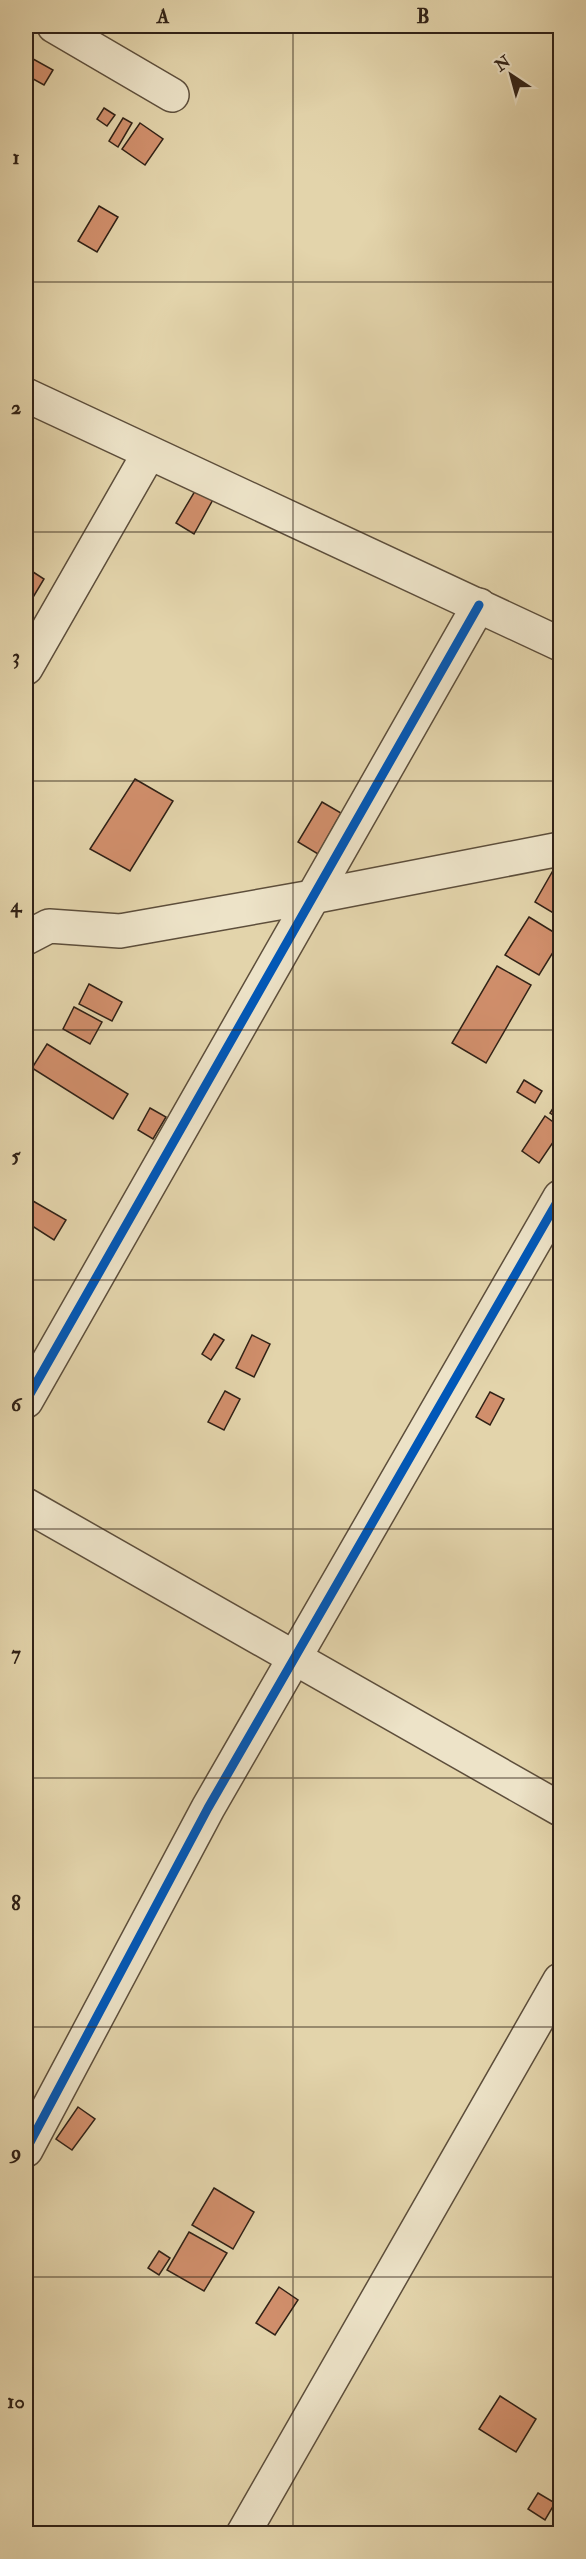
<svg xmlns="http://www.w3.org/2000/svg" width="586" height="2559" font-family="'IM FELL Double Pica',serif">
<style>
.building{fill:#d18f6c;stroke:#302116;stroke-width:1.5}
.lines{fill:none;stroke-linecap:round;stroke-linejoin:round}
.minor-casing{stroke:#5d4e3b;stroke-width:36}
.minor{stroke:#ede3c8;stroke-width:33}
.cycleway-casing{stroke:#ede3c8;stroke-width:13}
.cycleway{stroke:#0057b8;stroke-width:9}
.grid{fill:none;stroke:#302116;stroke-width:1.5;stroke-opacity:0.55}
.neatline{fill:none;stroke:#302116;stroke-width:2}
.grid-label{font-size:20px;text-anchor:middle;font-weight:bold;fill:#302116}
</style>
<rect width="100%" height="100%" fill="#e3d4ab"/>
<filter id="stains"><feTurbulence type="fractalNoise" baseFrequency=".00333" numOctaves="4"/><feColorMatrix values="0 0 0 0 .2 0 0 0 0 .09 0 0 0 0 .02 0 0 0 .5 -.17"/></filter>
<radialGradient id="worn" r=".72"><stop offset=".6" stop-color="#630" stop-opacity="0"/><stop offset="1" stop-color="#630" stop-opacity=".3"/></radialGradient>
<g class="building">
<polygon points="26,55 53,70 44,85 26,75"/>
<polygon points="104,108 115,115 107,126 97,119"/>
<polygon points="123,118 132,123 118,147 109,141"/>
<polygon points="140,123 163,139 145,165 122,149"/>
<polygon points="99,206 118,217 97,252 78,241"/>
<polygon points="198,486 215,496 194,534 176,523"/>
<polygon points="30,570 44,579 26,609 26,578"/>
<polygon points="135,779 173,801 130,871 90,849"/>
<polygon points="322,802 341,813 318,854 298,842"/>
<polygon points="555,867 560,870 560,917 535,902"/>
<polygon points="529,917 560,936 560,941 539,975 505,955"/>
<polygon points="497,966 531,985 486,1063 452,1043"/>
<polygon points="89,984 122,1002 112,1021 79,1004"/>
<polygon points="74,1007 102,1022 90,1044 63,1029"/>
<polygon points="47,1044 128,1094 113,1119 32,1068"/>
<polygon points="524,1080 542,1091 535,1103 517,1092"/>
<polygon points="560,1097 560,1117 559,1119 550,1113"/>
<polygon points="150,1108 166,1117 153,1139 138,1130"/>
<polygon points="545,1116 560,1127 560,1132 539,1163 522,1151"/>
<polygon points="33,1201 66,1220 54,1240 26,1222 26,1215"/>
<polygon points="214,1334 224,1340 211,1360 202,1354"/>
<polygon points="252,1335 270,1344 254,1377 236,1368"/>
<polygon points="225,1391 240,1399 224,1430 208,1422"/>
<polygon points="490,1392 504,1399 490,1425 476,1417"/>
<polygon points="78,2107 95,2119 72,2150 56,2139"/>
<polygon points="214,2188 254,2212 233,2249 192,2225"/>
<polygon points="189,2232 227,2253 204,2291 167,2270"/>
<polygon points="159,2251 170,2258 159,2275 148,2268"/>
<polygon points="279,2287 298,2300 275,2335 256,2323"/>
<polygon points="500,2396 536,2419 516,2452 479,2429"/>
<polygon points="538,2493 555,2503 545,2520 528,2509"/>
</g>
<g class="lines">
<defs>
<g id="minor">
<polyline points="54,26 172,95"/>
<polyline points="26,395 560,644"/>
<polyline points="26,668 149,453"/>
<polyline points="26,938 49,926 120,931 312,897 560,849"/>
<polyline points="26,1401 479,605"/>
<polyline points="26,1505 560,1809"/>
<polyline points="26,2150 208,1808 560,1197"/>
<polyline points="243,2534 560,1980"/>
</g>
</defs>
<use href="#minor" class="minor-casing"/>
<use href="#minor" class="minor"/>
<defs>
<g id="cycleway">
<polyline points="26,1401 479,605"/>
<polyline points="26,2150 208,1808 560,1197"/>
</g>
</defs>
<use href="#cycleway" class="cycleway-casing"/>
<use href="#cycleway" class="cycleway"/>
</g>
<path class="grid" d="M293,26v2508M26,282h534M26,532h534M26,781h534M26,1030h534M26,1280h534M26,1529h534M26,1778h534M26,2027h534M26,2277h534"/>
<rect width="586" height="2559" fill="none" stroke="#e3d4ab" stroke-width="66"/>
<g transform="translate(511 75) rotate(324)" stroke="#ede3c8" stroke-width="4.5" paint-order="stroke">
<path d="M0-4.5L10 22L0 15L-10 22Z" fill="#302116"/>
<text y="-9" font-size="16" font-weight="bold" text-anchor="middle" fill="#302116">N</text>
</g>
<rect x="33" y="33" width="520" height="2493" class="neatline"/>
<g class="grid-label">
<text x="163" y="23">A</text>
<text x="423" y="23">B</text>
<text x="16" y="164">1</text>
<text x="16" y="414">2</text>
<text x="16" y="663">3</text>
<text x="16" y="912">4</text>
<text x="16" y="1162">5</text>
<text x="16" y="1411">6</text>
<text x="16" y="1660">7</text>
<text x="16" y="1910">8</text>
<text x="16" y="2159">9</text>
<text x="16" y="2408">10</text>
</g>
<rect width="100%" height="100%" filter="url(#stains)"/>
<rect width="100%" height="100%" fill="url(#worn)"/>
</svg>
